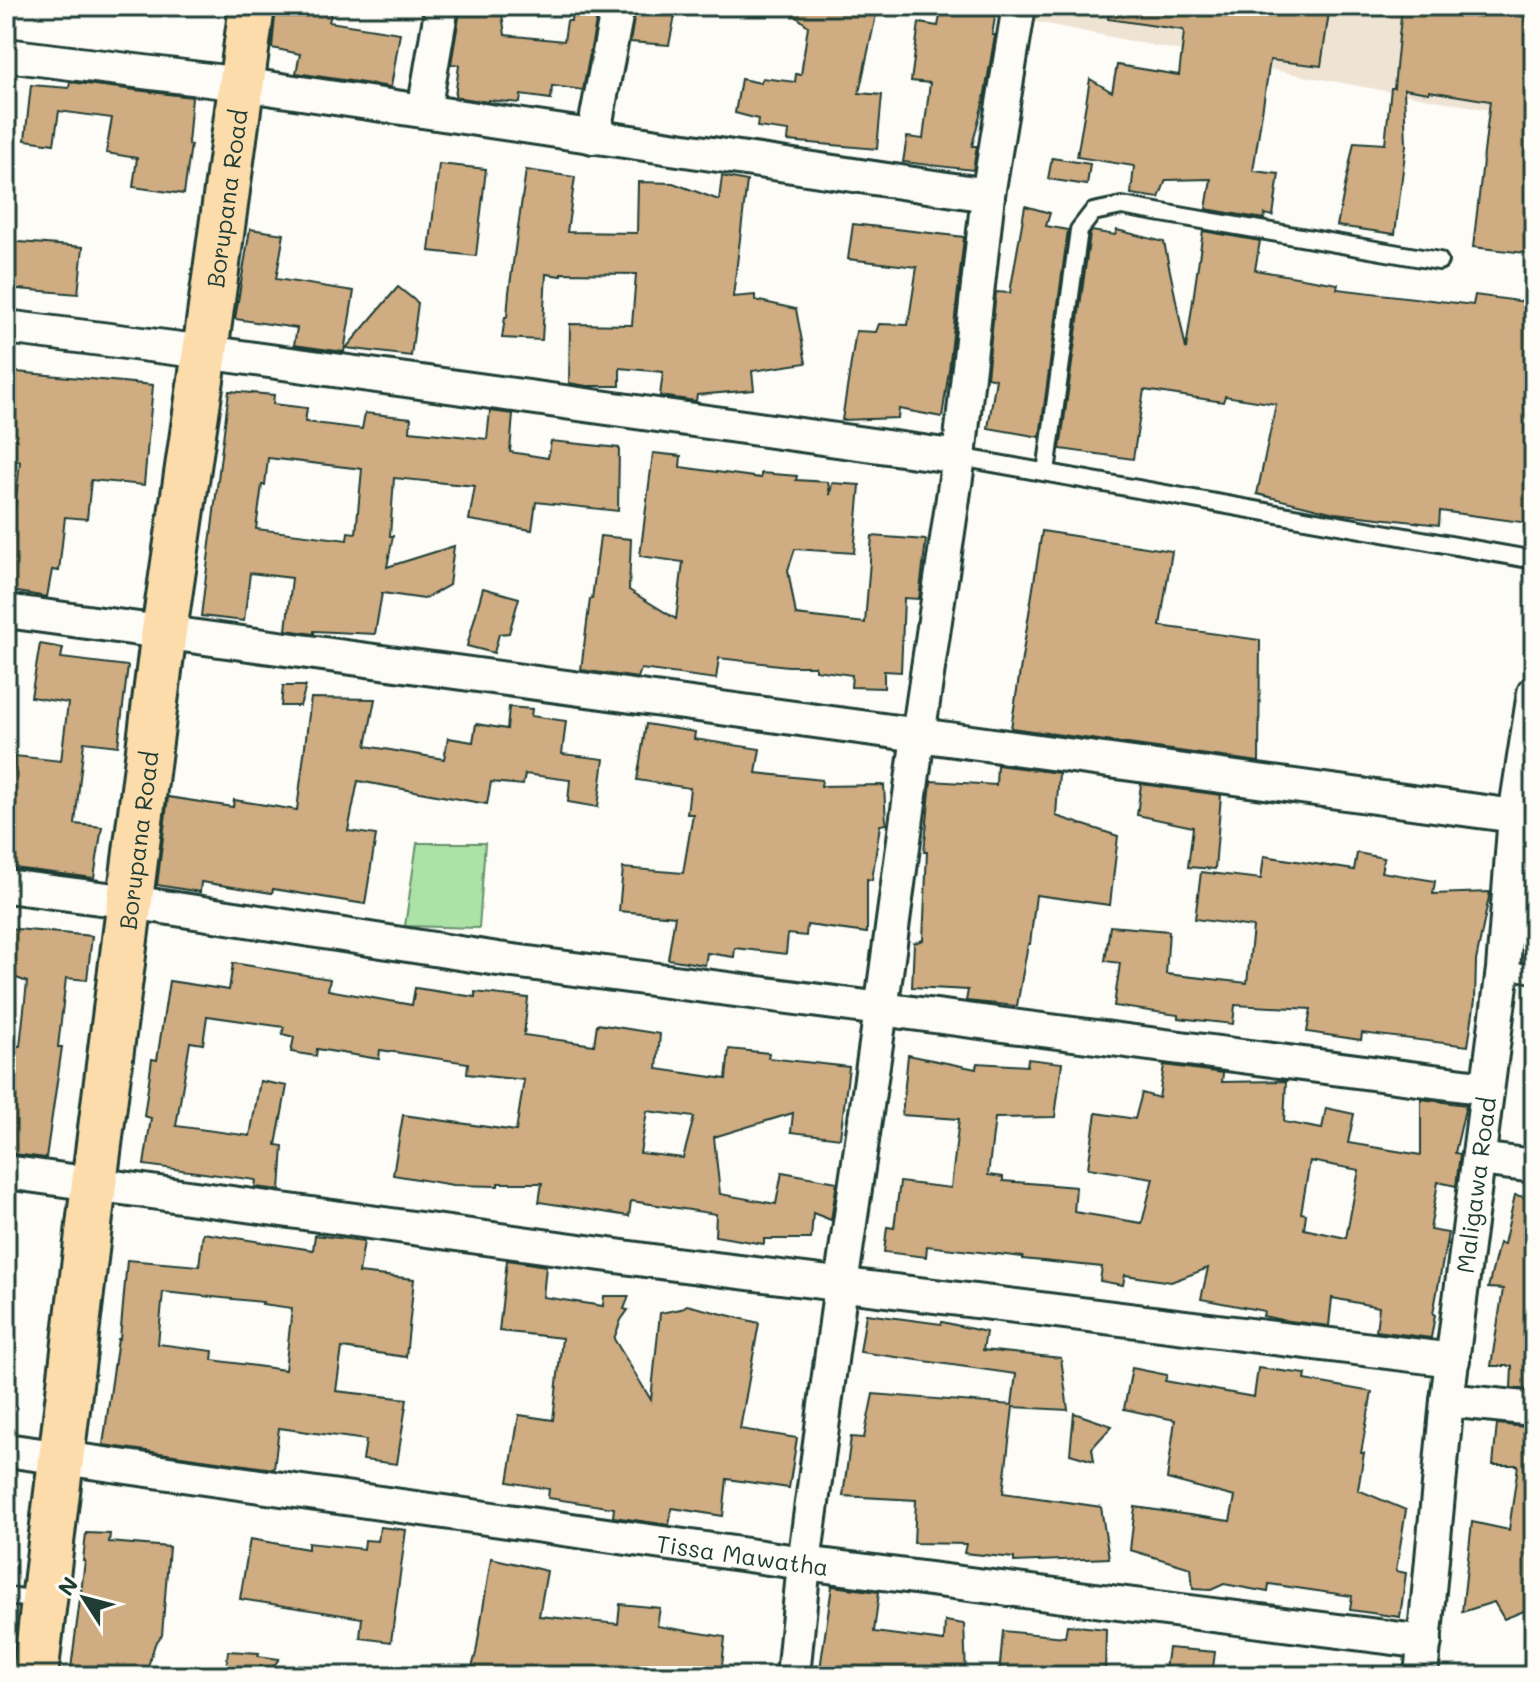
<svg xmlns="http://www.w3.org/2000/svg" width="1540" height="1682" font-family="Mali,sans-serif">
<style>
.built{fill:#efe4d4}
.green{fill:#ace2a5;stroke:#66906c;stroke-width:2}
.building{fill:#cfac82;stroke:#1f3d34;stroke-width:2;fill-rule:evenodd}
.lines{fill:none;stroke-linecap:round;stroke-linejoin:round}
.service-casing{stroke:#1f3d34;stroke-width:22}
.minor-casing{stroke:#1f3d34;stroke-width:38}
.primary-casing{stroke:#1f3d34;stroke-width:50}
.service{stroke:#fdfcf7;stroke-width:16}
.minor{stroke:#fdfcf7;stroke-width:32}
.primary{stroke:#fddcac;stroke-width:44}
.labels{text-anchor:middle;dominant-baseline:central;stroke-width:8;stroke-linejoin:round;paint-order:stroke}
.street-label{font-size:24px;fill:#1f3d34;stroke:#fdfcf7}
</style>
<rect width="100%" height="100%" fill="#fdfcf7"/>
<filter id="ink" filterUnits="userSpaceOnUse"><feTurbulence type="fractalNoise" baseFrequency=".0125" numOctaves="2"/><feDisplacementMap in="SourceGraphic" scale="16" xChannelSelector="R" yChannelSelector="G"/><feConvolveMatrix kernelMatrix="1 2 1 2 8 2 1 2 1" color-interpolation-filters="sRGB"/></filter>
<g filter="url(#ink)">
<polygon class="built" points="1024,6 1534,6 1534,118 1304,76 1022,19"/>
<polygon class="green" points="417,843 485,843 479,928 405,926"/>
<g class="building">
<polygon points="276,6 333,6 329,22 400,33 391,87 296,73 300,54 272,48"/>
<polygon points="461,6 501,6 505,35 564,41 567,21 571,21 572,6 599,6 583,90 552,86 551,99 521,95 520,103 488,100 488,102 455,97 459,65 451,64"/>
<polygon points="636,6 677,6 669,45 630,42"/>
<polygon points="783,6 878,6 859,93 882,95 877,149 788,141 789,131 757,127 758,119 735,113 741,79 761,83 762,78 795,82 796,74 801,75 808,26"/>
<polygon points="942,6 997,6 992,35 995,35 984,99 972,146 977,146 973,170 903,162 907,137 923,139 930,83 911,81 919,23 938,26"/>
<polygon points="1109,6 1330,6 1321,66 1270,60 1253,171 1279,174 1273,216 1265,214 1264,219 1206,209 1211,179 1166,180 1159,198 1131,194 1134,166 1077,157 1090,79 1112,92 1117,65 1179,75 1184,32 1183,30 1108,19"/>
<polygon points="1402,6 1534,6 1534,254 1473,247 1490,101 1429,91 1429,93 1404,89 1406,145 1395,234 1337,226 1354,142 1385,144 1391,88 1394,88"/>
<polygon points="70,82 192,97 188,144 191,145 184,194 133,187 137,158 106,153 112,118 59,111 54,144 25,140 31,85 69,88"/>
<polygon points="1052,158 1090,164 1087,185 1048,179"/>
<polygon points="439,164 486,169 476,256 429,251"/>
<polygon points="526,170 575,177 567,232 637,233 638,182 673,183 719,200 722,176 747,181 733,297 755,295 755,300 796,309 806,363 752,371 754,390 697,395 696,401 660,396 663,372 620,368 620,386 587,386 569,383 570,324 632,325 636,274 561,273 561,276 546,274 542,340 502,338 505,317 507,317 509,292"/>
<polygon points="1025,206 1050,213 1046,226 1068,230 1040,437 988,428 996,379 987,377 996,292 1010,293"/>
<polygon points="853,224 964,237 949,370 942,417 899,409 898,418 842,420 856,331 876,332 879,324 908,325 917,267 848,259"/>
<polygon points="250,229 284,234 276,279 354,291 344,352 294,345 297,328 235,319"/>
<polygon points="1117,230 1164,242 1186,349 1203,231 1260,241 1255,270 1338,284 1337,289 1473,305 1475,295 1534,303 1534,486 1528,523 1440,511 1439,525 1335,513 1257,494 1276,404 1225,396 1223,402 1144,390 1133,459 1060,449 1090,234 1092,231 1115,235"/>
<polygon points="6,241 83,247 78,294 6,288"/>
<polygon points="398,287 418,303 411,356 346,348"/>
<polygon points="6,371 153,385 144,485 91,480 87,519 65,517 59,571 52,570 47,597 6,590 6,508 15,509 20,461 6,460"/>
<path d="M229,391l45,4 -1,9 34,4 -2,14 57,7 3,-16 46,5 -1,13 77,8 3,-28 23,3 -3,38 38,6 3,-17 68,7 -1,63 -82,-9 -4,28 -63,-10 6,-34 -81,-8 -4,58h3l-6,31 67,-21 -5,39 -25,14 -42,-6 -7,41 -61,-3v3l-28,-4 6,-52 -42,-5 -6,48 -43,-5zM268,458l94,11 -6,64 -8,-1 -1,8 -91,-11 6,-44h3z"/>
<polygon points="653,453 681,456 680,467 761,478 761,473 797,476 796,480 828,482 830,495 832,483 860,485 854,553 795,549 788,570 796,615 865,623 872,536 926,540 919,599 904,598 901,672 884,671 884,688 851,687 852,675 815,670 815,666 788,666 719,658 716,679 641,669 638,678 581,670 590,599 592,599 600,536 631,539 629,590 676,619 683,562 640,556"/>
<polygon points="1042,531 1172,551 1160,626 1260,640 1259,762 1011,728"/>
<polygon points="483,588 519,598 509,633 499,634 494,653 467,646"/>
<polygon points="40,644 63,648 61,658 128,666 118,746 84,742 75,824 102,827 94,878 6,867 6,838 15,756 61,761 68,703 31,697"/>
<polygon points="283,686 306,686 300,706 281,706"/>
<polygon points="311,698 375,699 366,746 444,759 448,738 473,742 476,724 507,729 509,707 532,709 531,716 566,721 562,754 604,759 598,807 568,802 570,780 525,774 523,785 491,782 487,804 358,781 348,831 376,835 365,904 273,889 272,893 201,882 200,892 157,885 168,797 233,807 234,800 297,810"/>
<polygon points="646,724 695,732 694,739 760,749 756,773 822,780 821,786 884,785 886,824 880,825 872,880 867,879 867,933 807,925 806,936 788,934 786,954 735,948 734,957 707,953 705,965 668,959 675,916 619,911 623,868 683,873 693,814 687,814 690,788 637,780"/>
<polygon points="997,765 1059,773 1056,816 1118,836 1110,905 1036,895 1030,944 1028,944 1017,1006 966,1001 968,990 912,987 914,943 923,940 927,852 924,852 931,781 996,785"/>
<polygon points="1141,784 1221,795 1215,869 1188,867 1193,827 1137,815"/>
<polygon points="1357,853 1384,858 1381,872 1435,881 1433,894 1490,892 1476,961 1475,1000 1468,1046 1362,1033 1361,1040 1307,1032 1311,1009 1235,1005 1233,1024 1178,1018 1178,1015 1114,1006 1120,963 1105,961 1110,926 1169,931 1166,974 1247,983 1253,927 1195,919 1201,872 1261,879 1264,856 1354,870"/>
<polygon points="6,928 92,936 87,980 66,978 58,1047 62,1047 46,1158 6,1153 6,1045 20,1046 27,982 6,974"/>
<path d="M233,963l97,16 -2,11 84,15 3,-17 60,9v-5l53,6 -4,37 70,10 3,-21 63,10 -3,35 69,10 3,-30 40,4 -1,5 81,9 -9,71 -49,-6 2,-19 -79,24 6,57 56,10 6,-32 55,10 -6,38 -18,-7 -2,26h-47v5l-49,-8 1,-22 -85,-13 -2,15 -90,-14 3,-19h-44v3l-45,-1 -60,-10 10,-60 113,16 8,-51 -57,-6 1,-11 -88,-13 -1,9 -62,-10 -1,7 -25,-4 3,-15 -12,-3 2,-7 -77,-11 -4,28 -13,-2 -14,84 74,10 10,-55 27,5 -11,59 7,1 -3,44 -25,-3 1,-7 -112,-15 7,-47 -7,-2 8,-57 5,1 12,-79 60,9zM647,1111l47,6 -11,41 -43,-5z"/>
<path d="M908,1055l68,14 1,-6 50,3 1,-7 34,4 -7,54 -60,1 -7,57 15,2v4l73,6 -2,25 68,11 11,-45 -65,-10 8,-55 39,6 7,-26 17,5 5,-33 59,8 -1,9 64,-1 -2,41 38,7 4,-21 28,6 -6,29 73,12v-56l45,6 -11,48 5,1 -4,32 -18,-4 -8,48 18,3 -15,81 2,1 -4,23 -55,-7 3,-24 -47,-9 -3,28 -47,-6 -19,-4 1,-5 -63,-12 7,-31 -37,14 -46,-7 -2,10 -23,-4 2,-14 -79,-8v-2l-96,-11 -1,11 -42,-5 3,-25 7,1 6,-46 51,6 8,-69 -57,-4zM1310,1161l49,9 -13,68 -42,-9 2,-15 -5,-1z"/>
<polygon points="1515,1195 1534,1199 1534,1390 1511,1388 1512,1366 1491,1366 1503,1289 1488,1288 1499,1243 1504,1244"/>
<path d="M203,1233l110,17 2,-15 49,6 -5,32 55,6 -8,78 -64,-9 -6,43 71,8 -10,65 -34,-4 3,-20 -87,-12 -5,41 -171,-24 15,-106h2l7,-79 72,6zM163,1292l100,10 -1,2 30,4 -7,62 -73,-10 1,-9 -55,-7z"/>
<polygon points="507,1260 546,1266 543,1297 603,1306 604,1296 629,1296 624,1309 628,1310 621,1320 614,1339 651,1400 660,1313 681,1309 687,1305 759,1323 740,1429 797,1438 789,1488 727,1479 723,1516 672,1508 669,1525 613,1517 614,1508 548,1498 549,1489 508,1482 519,1415 553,1420 562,1338 499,1331"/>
<polygon points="866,1314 941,1324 942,1322 986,1332 983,1350 1061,1358 1068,1410 1013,1407 1003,1493 1101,1507 1109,1558 1014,1562 1014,1558 964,1553 966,1544 914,1543 916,1500 843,1496 851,1437 864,1438 873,1394 1012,1405 1016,1374 860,1352"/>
<polygon points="1132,1368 1167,1375 1165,1381 1254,1397 1258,1368 1306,1374 1305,1380 1372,1392 1361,1453 1364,1453 1358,1490 1406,1510 1396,1571 1406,1573 1400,1617 1350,1610 1352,1596 1269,1584 1268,1592 1224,1584 1211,1590 1193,1589 1191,1568 1130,1550 1135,1507 1230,1521 1235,1497 1167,1479 1175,1420 1124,1409"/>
<polygon points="1074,1413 1112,1426 1092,1448 1094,1461 1070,1454"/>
<polygon points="1497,1424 1534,1428 1534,1607 1504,1619 1494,1602 1462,1612 1472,1522 1509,1530 1518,1465 1493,1465"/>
<polygon points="380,1527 406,1530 391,1642 360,1638 362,1618 240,1599 250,1539 308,1549 308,1543 364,1549 365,1540 378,1541"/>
<polygon points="86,1533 110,1534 109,1542 169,1547 162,1635 155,1644 145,1676 70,1676 85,1561 83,1561"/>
<polygon points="491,1558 547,1571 539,1616 618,1624 620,1604 660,1608 657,1626 725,1637 721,1676 500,1676 471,1671 476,1653"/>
<polygon points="832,1586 879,1592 874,1632 944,1641 945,1621 964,1624 966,1676 819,1676"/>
<polygon points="1067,1625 1106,1629 1105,1676 999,1676 1003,1631 1065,1637"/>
<polygon points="1168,1648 1215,1652 1212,1676 1164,1676"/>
<polygon points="228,1651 259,1653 258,1656 279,1659 266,1676 245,1676 245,1673 226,1672"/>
</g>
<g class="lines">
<defs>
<g id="service">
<polyline points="959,457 1534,560"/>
<polyline points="1046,472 1079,230 1093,212 1122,206 1439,261"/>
<polyline points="1503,969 1534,974"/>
<polyline points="6,1596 44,1600"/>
</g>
<g id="minor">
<polyline points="6,55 241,84 988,195"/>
<polyline points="424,111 442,6"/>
<polyline points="593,137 618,6"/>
<polyline points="6,327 205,352 959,457"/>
<polyline points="6,611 1515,816"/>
<polyline points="6,886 131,902 498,959 1487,1088"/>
<polyline points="1479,1159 1534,1166"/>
<polyline points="6,1172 667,1263 1453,1360"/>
<polyline points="1447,1400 1534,1409"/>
<path id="s1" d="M6,1450l798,113 621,79"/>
<polyline points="793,1676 804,1563 841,1285 881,1010 918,736 959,457 988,195 1019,6"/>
<path id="s2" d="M1421,1676l26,-276 56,-431 12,-153 19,-123"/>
</g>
<g id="primary">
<path id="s3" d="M35,1676l59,-492 70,-553 41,-279 47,-346"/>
</g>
</defs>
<use href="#service" class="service-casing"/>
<use href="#minor" class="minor-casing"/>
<use href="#primary" class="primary-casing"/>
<use href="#service" class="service"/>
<use href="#minor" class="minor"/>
<use href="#primary" class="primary"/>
</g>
</g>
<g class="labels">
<g class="street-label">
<text stroke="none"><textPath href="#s3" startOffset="1490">Borupana Road</textPath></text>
<text stroke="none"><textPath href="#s3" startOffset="842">Borupana Road</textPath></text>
<text stroke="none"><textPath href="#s2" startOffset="494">Maligawa Road</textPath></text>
<text stroke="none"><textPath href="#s1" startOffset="744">Tissa Mawatha</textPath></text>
</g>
</g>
<rect width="1540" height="1682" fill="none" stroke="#fdfcf7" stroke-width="32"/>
<rect x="16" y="16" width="1508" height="1650" fill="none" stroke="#1f3d34" stroke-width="3" filter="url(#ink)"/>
<g transform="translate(84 1598) rotate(306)" stroke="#fdfcf7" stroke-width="6" paint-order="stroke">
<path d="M0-6L14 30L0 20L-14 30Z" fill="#1f3d34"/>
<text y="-12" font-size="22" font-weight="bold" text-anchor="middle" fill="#1f3d34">N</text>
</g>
</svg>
